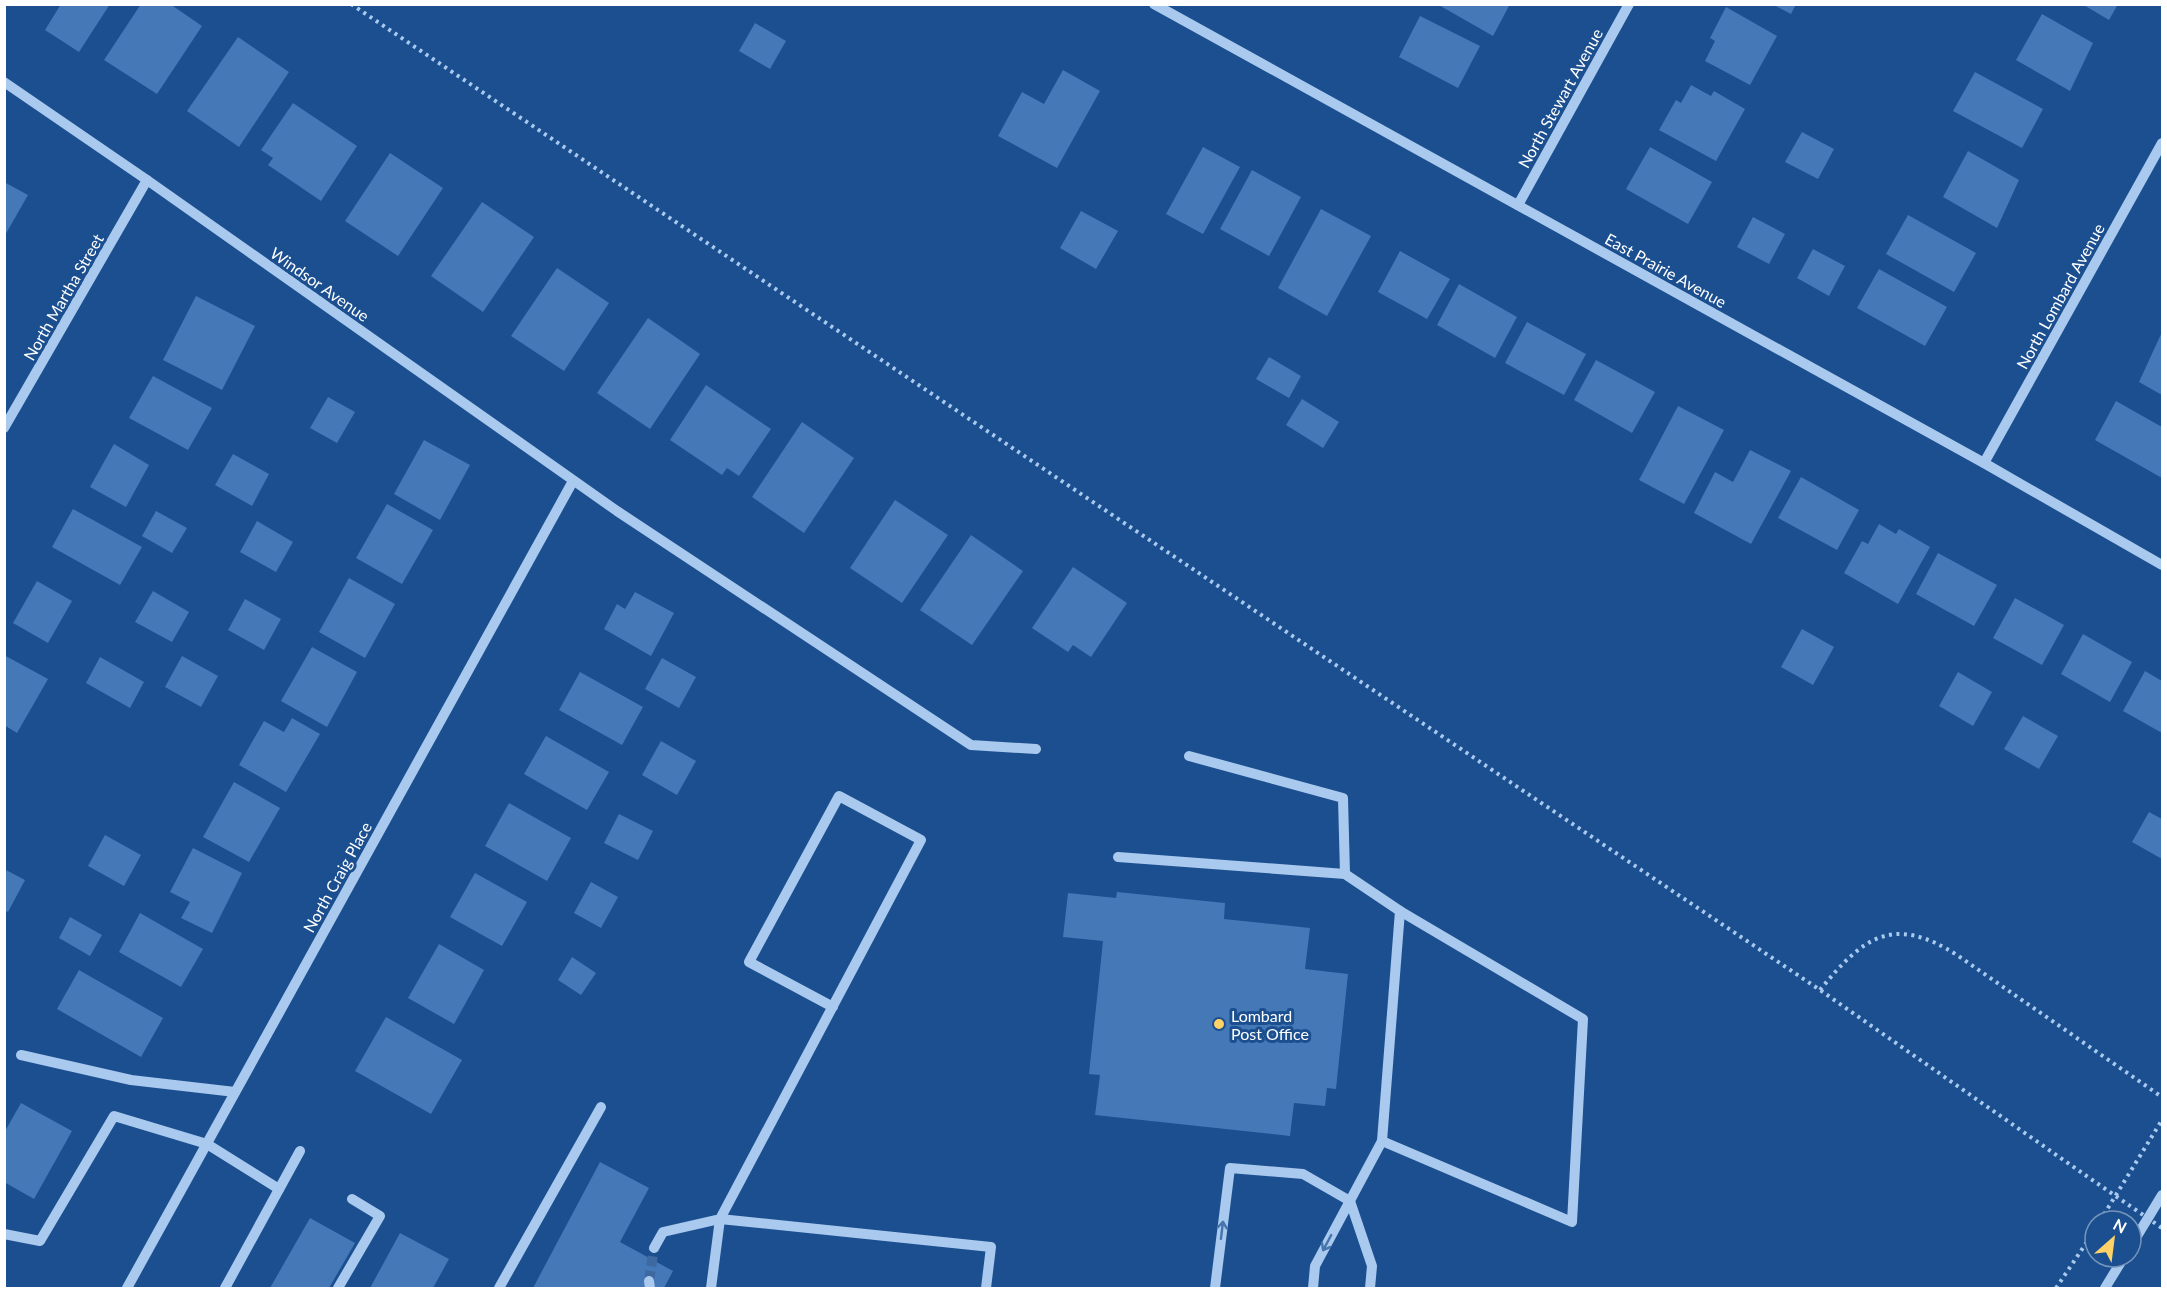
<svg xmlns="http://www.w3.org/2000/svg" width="2167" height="1293" font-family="Lato,sans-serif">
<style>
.building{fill:#4478b7}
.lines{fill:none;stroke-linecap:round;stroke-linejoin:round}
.minor-tunnel{stroke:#3d69a0;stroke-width:10;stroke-dasharray:10 5;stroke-linecap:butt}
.path{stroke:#a9c9ee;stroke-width:4;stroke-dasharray:3 4.5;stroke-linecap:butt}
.minor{stroke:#a9c9ee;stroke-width:10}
.path-bridge{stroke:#a9c9ee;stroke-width:4;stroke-dasharray:3 4.5;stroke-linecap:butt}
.oneway{stroke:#4674ac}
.poi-dot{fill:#ffd166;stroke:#1b4f8f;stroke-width:2}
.labels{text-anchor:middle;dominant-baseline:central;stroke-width:6;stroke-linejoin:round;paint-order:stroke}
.street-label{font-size:16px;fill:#fff;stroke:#1b4f8f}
.poi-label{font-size:16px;fill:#fff;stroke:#1b4f8f;text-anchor:start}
</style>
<rect width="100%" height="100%" fill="#1b4f8f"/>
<g class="building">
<polygon points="61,4 110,4 79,52 45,30"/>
<polygon points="141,4 170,4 202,26 157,94 104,60"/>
<polygon points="1437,4 1510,4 1493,36"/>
<polygon points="1772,4 1796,4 1791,14"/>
<polygon points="2082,4 2118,4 2109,20"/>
<polygon points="1726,7 1777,36 1750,85 1705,61 1715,41 1710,38"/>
<polygon points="2042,14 2093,43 2070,91 2016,60"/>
<polygon points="1420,16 1480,46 1458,88 1399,57"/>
<polygon points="755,23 786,41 770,69 739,51"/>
<polygon points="238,37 289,72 239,147 187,111"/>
<polygon points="1063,70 1100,91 1057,168 998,136 1022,92 1044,104"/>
<polygon points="1975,72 2043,109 2022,148 1953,111"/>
<polygon points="1691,85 1711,96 1714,91 1745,109 1716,161 1659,130 1676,100 1681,103"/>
<polygon points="293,103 357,146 321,201 268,165 273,158 261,150"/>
<polygon points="1802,132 1834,149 1818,179 1785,162"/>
<polygon points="1203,147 1240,167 1203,234 1166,214"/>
<polygon points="1650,147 1712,182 1688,224 1626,189"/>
<polygon points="1968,151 2019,180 1997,228 1943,197"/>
<polygon points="390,153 443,188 398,256 345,221"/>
<polygon points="1252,170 1301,197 1269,256 1220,229"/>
<polygon points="4,182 28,195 4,237"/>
<polygon points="482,202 534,237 483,312 431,276"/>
<polygon points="1321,209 1371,236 1327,316 1278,288"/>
<polygon points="1081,211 1118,231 1096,269 1060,248"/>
<polygon points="1908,215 1976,253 1954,292 1886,254"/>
<polygon points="1753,217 1785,234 1769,264 1737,247"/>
<polygon points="1813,249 1845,266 1829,296 1797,278"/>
<polygon points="1400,251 1450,279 1427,319 1378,292"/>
<polygon points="557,268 609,303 564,371 511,336"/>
<polygon points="1879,269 1947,307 1925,346 1857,308"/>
<polygon points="1459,284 1517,317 1495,358 1437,325"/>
<polygon points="196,296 255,326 222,390 163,360"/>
<polygon points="648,318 700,354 650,429 597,393"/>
<polygon points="1527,322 1586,354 1564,395 1505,363"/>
<polygon points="2162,332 2162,395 2139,382"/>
<polygon points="1269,357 1301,376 1289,398 1256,379"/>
<polygon points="1596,360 1655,392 1632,433 1574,400"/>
<polygon points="153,376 212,408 188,450 129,418"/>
<polygon points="706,385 771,429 739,476 727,468 722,475 670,440"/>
<polygon points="328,397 355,412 337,443 310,428"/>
<polygon points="1302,399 1339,422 1323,448 1286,425"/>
<polygon points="2116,401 2162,427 2162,478 2095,440"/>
<polygon points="1678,406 1724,430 1684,504 1639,480"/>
<polygon points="802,422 854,458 804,533 752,497"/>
<polygon points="424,440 470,465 440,520 394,494"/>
<polygon points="114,444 149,465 126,507 90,487"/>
<polygon points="1750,450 1791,471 1751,544 1694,513 1715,472 1733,482"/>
<polygon points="233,454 269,474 252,506 215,485"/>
<polygon points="1801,477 1859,510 1837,550 1778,518"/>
<polygon points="895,500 948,535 902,603 850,568"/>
<polygon points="387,504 433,530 402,584 356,558"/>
<polygon points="73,509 142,547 120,585 52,547"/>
<polygon points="156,511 187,528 172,553 142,536"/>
<polygon points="257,521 293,542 276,572 240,552"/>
<polygon points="1879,524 1896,534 1899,529 1930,547 1898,604 1844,573 1862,541 1868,544"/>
<polygon points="971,535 1023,571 972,645 920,610"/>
<polygon points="1938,553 1997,585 1974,626 1916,594"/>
<polygon points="1073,567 1127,603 1091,657 1073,645 1068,652 1032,628"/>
<polygon points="349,578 395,604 365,658 319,632"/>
<polygon points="37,581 72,601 48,643 13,623"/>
<polygon points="153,591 189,612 172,642 135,622"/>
<polygon points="635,592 674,613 651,656 604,629 617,604 625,609"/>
<polygon points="2015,598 2064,625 2042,665 1993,638"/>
<polygon points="245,599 281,619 264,650 228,630"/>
<polygon points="1802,629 1834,647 1813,685 1781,667"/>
<polygon points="2083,634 2132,662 2110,702 2061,674"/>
<polygon points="312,647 357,672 327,727 281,701"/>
<polygon points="4,655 48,679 17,733 4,725"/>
<polygon points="182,656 218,676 201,707 165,687"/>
<polygon points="100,657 144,682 130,708 86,683"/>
<polygon points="662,658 696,677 679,708 645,689"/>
<polygon points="2145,671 2162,681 2162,733 2123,711"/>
<polygon points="580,672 643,707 622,745 559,710"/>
<polygon points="1958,672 1992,692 1973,726 1939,706"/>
<polygon points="2023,716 2058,736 2039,769 2004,749"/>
<polygon points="292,718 320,734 286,792 239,765 264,721 284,732"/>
<polygon points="546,736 609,772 587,810 524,774"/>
<polygon points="661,741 696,761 677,795 642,775"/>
<polygon points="234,782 280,808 249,862 203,837"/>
<polygon points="509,803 571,838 547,881 485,846"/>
<polygon points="2149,812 2162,819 2162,859 2132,842"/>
<polygon points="619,814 653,831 638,860 604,843"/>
<polygon points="105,835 141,855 124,886 88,866"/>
<polygon points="193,848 242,873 212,933 181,918 190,902 170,892"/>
<polygon points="4,869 25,880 8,912 4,910"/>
<polygon points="475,873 527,902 502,946 450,917"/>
<polygon points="591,882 618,897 601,928 574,913"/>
<polygon points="1117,892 1225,903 1224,919 1310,928 1305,969 1348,974 1336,1089 1327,1088 1325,1106 1294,1103 1290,1136 1095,1115 1100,1075 1089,1074 1103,941 1063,937 1068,893 1116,898"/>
<polygon points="140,913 203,949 181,987 119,952"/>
<polygon points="70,917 102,935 90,956 59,938"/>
<polygon points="439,944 484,970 454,1024 408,998"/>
<polygon points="572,957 596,973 581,995 558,980"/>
<polygon points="79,970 163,1018 141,1057 57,1009"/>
<polygon points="386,1017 462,1060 431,1114 355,1071"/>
<polygon points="21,1103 72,1131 34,1199 4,1182 4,1133"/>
<polygon points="600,1162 649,1188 620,1242 673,1271 664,1288 533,1288"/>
<polygon points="310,1218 355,1243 329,1288 270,1288"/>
<polygon points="400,1233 449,1259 433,1288 370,1288"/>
</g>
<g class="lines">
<polyline class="minor-tunnel" points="649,1281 654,1248"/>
<g class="path">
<polyline points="351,4 1820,990 2085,1175"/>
<path d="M1820,990c43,-53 73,-76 137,-35l205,142"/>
<polyline points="2100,1221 2162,1120"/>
<polyline points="2056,1288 2095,1230"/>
</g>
<g class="minor">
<polyline points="1154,4 1984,463 2162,565"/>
<polyline points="4,82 147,180 617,511 971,745 1036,749"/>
<polyline points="1518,205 1629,4"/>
<polyline points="4,428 147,180"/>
<polyline points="1984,463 2162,143"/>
<polyline points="1189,756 1343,798 1345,874"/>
<polyline points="1118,857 1345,874 1400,911 1382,1141 1315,1266 1313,1288"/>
<polyline points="21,1055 131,1080 235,1092"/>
<polyline points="1382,1141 1572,1222 1583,1019 1400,911"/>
<polyline points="4,1234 40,1241 114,1116 207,1144 279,1189"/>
<polyline points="2131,1246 2162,1195"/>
<polyline points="654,1248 663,1232 720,1219 921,840 839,796 749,962 833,1007"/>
<polyline points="649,1281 650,1288"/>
<polyline points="127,1288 573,481"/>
<polyline points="225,1288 300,1151"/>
<polyline points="338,1288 380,1216 352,1199"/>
<polyline points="499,1288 601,1107"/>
<polyline points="711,1288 720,1219 991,1247 986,1288"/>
<polyline points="1215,1288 1230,1168 1303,1174 1350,1201 1372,1266 1370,1288"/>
<polyline points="2105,1288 2124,1257"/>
</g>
<polyline class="path-bridge" points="2085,1175 2162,1228"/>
</g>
<defs><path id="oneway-shaft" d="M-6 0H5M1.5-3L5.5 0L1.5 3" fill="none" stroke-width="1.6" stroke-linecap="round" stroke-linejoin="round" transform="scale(1.5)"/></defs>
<g class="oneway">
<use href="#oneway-shaft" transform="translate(1222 1230) rotate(-83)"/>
<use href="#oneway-shaft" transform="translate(1327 1243) rotate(118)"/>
</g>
<circle class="poi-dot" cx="1219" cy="1024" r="6"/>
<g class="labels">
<g class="street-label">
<text transform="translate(1560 98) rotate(-61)">North Stewart Avenue</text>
<text transform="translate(1666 270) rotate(29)">East Prairie Avenue</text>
<text transform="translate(320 284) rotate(35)">Windsor Avenue</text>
<text transform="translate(2060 296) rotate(-61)">North Lombard Avenue</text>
<text transform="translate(63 297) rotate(-60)">North Martha Street</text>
<text transform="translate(337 877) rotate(-61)">North Craig Place</text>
</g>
<g class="poi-label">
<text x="1231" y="1015">Lombard<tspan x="1231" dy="18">Post Office</tspan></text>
</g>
</g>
<rect width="2167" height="1293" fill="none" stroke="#ffffff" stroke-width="12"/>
<g transform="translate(2113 1239) rotate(28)"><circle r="28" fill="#1b4f8f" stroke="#7695bc" stroke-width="1.5"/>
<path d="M0-4.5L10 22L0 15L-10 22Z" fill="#ffd166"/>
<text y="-9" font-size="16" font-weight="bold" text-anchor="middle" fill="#ffffff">N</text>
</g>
</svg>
